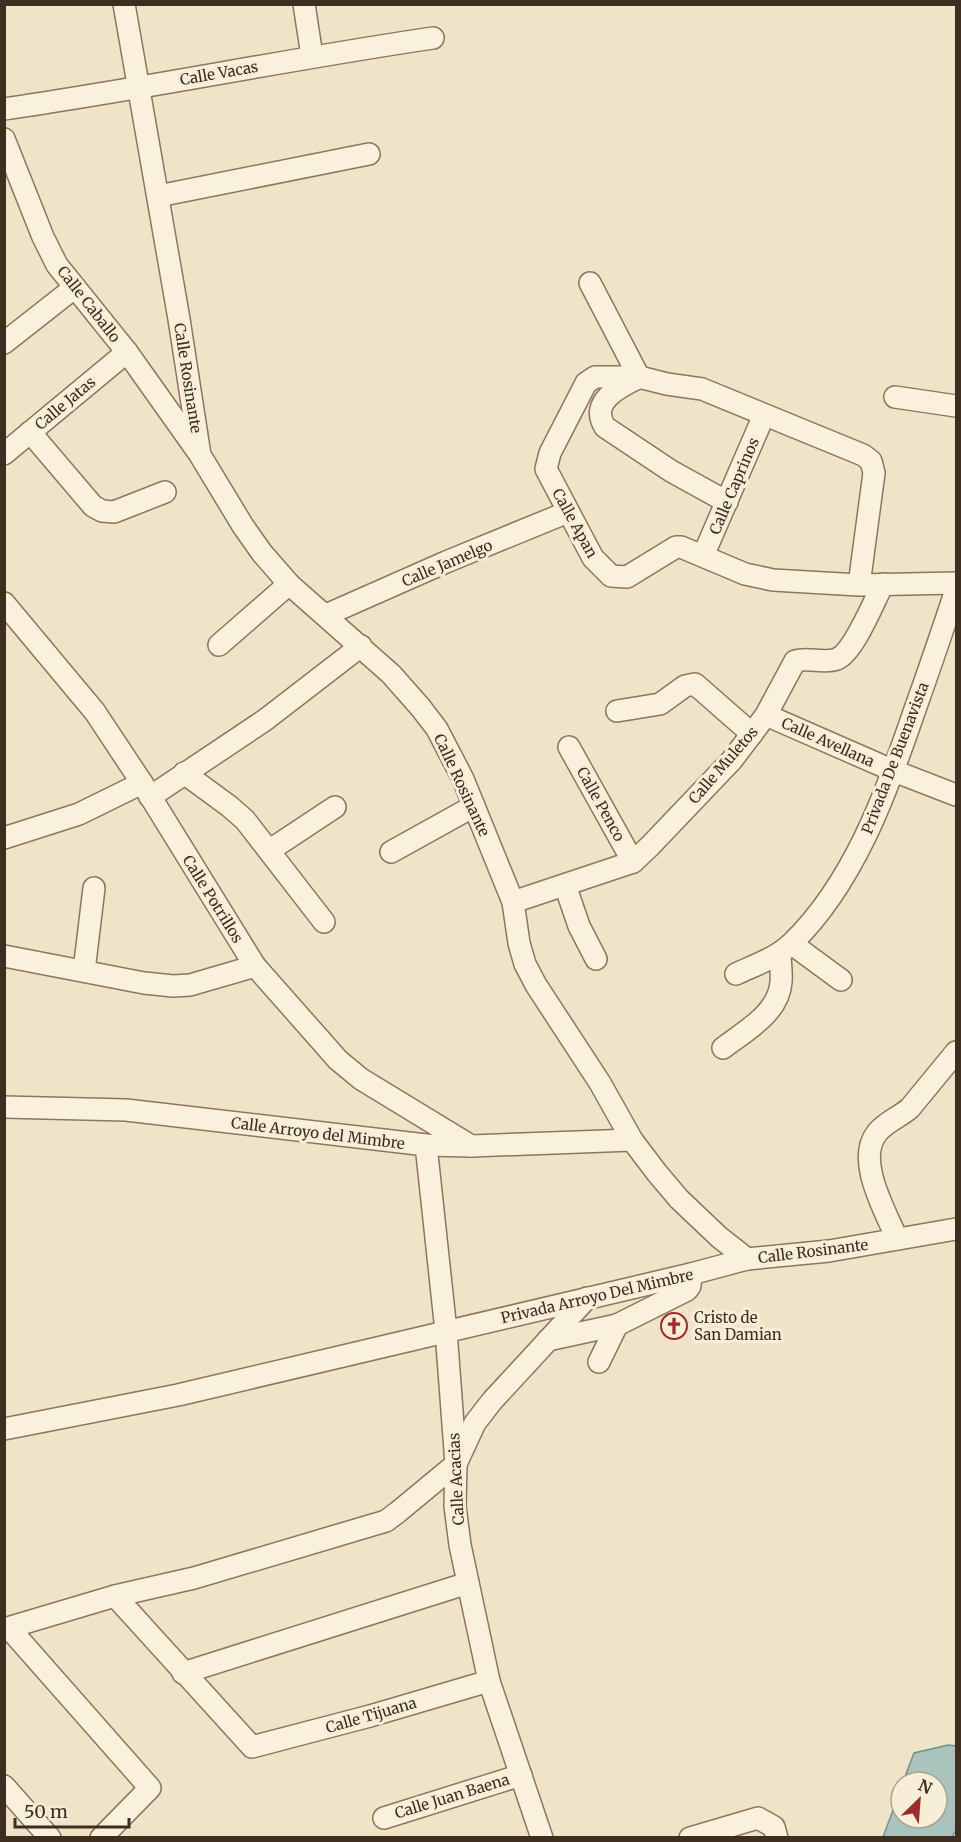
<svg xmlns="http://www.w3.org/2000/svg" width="961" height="1842" font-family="Merriweather,serif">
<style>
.water{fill:#a9c4bc;stroke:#6f938a;stroke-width:1.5}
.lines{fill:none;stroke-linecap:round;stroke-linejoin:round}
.minor-casing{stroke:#8d765c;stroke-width:24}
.minor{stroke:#faf1dc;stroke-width:21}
.labels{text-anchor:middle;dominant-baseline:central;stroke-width:6;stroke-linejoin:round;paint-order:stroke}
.street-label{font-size:15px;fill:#3d2e20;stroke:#f7eed8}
.poi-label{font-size:15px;fill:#3d2e20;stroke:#f7eed8;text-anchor:start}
</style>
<rect width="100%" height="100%" fill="#f0e4c8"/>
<polygon class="water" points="948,1745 956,1746 956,1830 952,1837 883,1837 901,1789 901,1818 937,1818 937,1782 903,1782 914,1753"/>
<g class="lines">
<defs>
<g id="minor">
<polyline points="124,4 179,319 200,455 243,526 262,553 289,584 391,674 421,708 437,729 463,779 513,902 519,943 525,964 536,985 600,1083 632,1140 657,1173 679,1199 719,1237 747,1259 829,1251 956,1229"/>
<polyline points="304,4 312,56"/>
<path d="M4,109c144,-21 286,-50 429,-71"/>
<polyline points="4,139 43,237 57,265 127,352 198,452"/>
<polyline points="158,196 369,154"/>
<polyline points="590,283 639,377"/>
<polyline points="4,343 74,288"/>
<path d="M638,378c-19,9 -49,24 -33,49l66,44 56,31"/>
<polyline points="895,397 956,406"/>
<polyline points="30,432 93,506 102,511 114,512 165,492"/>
<polyline points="4,454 127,352"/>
<polyline points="703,556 764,415"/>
<polyline points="859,585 874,473 871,461 863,455 702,389 667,384 639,377 595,377 586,383 550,453 546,469 593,558 611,576 627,577 676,547 681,547 745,574 773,580 859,585 956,583"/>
<polyline points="4,603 95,712 142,783 255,966 338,1060 361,1079 471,1146"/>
<polyline points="326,615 446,562 568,512"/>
<polyline points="219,645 289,584"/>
<polyline points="617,711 660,704 685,686 695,684 752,734"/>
<polyline points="766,715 894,771 956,795"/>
<polyline points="569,747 633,862"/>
<polyline points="184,773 229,806 245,820 324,922"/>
<polyline points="150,797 265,720 361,646"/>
<polyline points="4,838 79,814 142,783"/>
<polyline points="270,850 335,807"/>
<polyline points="391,852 474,806"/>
<polyline points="565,885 579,926 596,959"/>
<path d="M513,902l120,-40 17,-16 82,-86 34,-45 29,-54c14,-4 29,3 42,-2 17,-7 37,-58 46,-75"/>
<polyline points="792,944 841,980"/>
<polyline points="4,956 144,983 173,986 190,985 255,966"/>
<polyline points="84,971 94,888"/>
<path d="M736,974c19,-9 41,-16 56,-31 61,-59 94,-149 121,-228 15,-42 29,-83 43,-125"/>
<path d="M723,1048c22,-17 56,-35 58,-66 1,-9 -1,-19 -1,-29"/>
<polyline points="4,1107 126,1110 426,1145 471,1146 632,1140"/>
<polyline points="426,1145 446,1331 456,1464 455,1506 460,1545 489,1681 542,1838"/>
<path d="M897,1239c-11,-27 -42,-79 -20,-106 8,-11 23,-16 33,-25l46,-56"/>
<polyline points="548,1340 617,1325"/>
<polyline points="599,1362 617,1325 687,1290 690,1286 691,1274"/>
<polyline points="4,1429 178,1395 691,1274 747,1259"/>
<polyline points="115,1596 252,1747 370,1716 489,1681"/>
<polyline points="9,1628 150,1788 101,1838"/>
<polyline points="4,1629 115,1596 194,1578 386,1521 398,1512 456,1464 475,1423 492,1401 587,1298"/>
<polyline points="183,1673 468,1583"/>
<polyline points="4,1786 50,1838"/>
<polyline points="384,1818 521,1775"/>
<polyline points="690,1838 758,1818 774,1827 777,1838"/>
</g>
</defs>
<use href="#minor" class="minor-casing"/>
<use href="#minor" class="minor"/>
</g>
<defs>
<symbol id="church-ring" viewBox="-11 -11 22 22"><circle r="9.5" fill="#f7eed8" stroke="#9e2a2b" stroke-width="1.5"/><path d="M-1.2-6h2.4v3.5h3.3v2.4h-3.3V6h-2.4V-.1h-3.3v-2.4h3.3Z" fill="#9e2a2b"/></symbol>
</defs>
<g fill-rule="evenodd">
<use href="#church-ring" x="659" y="1311" width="30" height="30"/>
</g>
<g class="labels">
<g class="street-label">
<text transform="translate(219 73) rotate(-10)">Calle Vacas</text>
<text transform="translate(89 304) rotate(52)">Calle Caballo</text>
<text transform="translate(188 378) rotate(81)">Calle Rosinante</text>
<text transform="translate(65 403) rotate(-40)">Calle Jatas</text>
<text transform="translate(734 486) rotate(-67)">Calle Caprinos</text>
<text transform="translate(575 523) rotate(61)">Calle Apan</text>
<text transform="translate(447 563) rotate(-23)">Calle Jamelgo</text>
<text transform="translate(828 742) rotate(24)">Calle Avellana</text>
<text transform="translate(895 758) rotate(-69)">Privada De Buenavista</text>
<text transform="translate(723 765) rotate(-49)">Calle Muletos</text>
<text transform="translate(462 785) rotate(65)">Calle Rosinante</text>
<text transform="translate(601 804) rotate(61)">Calle Penco</text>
<text transform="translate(213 899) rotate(58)">Calle Potrillos</text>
<text transform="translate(318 1133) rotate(7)">Calle Arroyo del Mimbre</text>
<text transform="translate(813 1251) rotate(-7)">Calle Rosinante</text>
<text transform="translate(597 1296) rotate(-13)">Privada Arroyo Del Mimbre</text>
<text transform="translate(456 1479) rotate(-93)">Calle Acacias</text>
<text transform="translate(371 1715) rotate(-16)">Calle Tijuana</text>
<text transform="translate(452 1796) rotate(-17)">Calle Juan Baena</text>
</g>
<g class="poi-label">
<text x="694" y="1317">Cristo de<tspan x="694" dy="17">San Damian</tspan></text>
</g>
</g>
<rect width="961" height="1842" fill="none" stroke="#3d2e20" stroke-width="12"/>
<g transform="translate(919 1800) rotate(25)"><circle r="28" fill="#f7eed8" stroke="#ada18e" stroke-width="1.5"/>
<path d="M0-4.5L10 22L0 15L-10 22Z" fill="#9e2a2b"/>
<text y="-9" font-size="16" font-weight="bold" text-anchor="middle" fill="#3d2e20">N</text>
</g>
<path d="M15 1818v9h114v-9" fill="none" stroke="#3d2e20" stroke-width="3"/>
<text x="24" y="1818" font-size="18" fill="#3d2e20" stroke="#f7eed8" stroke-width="4.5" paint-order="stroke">50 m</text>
</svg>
